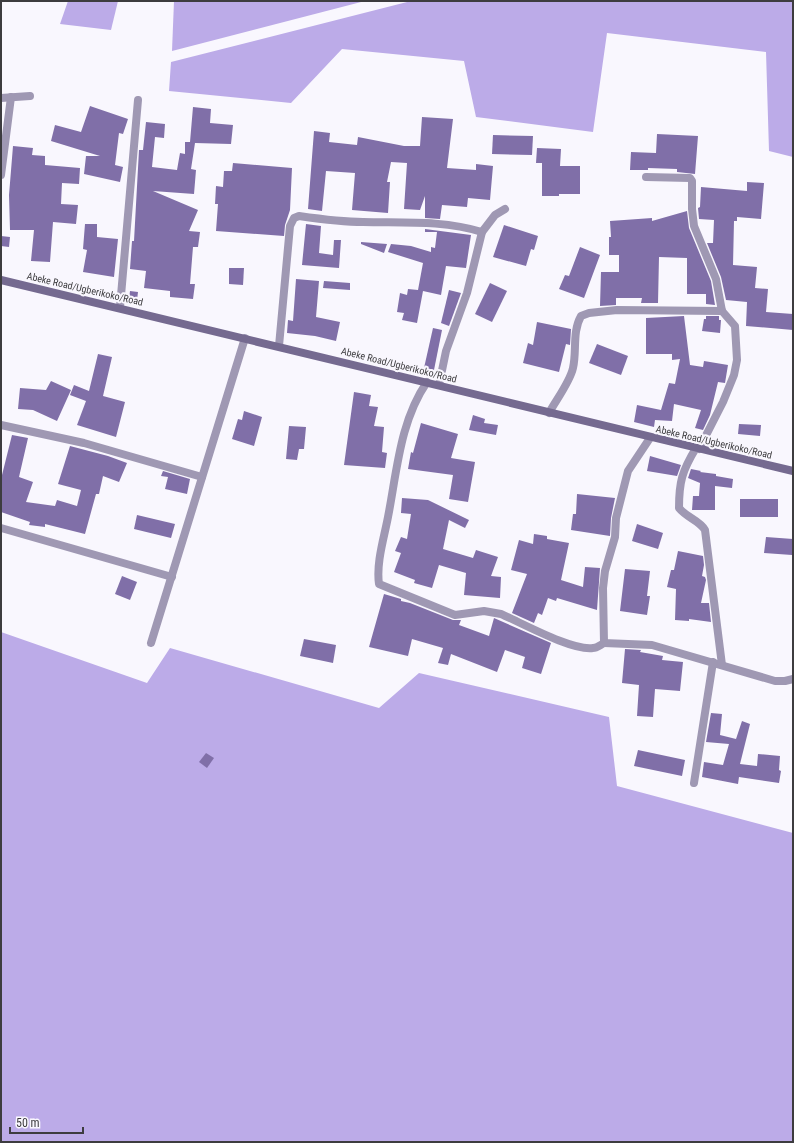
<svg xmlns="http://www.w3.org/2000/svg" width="794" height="1143" font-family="'Roboto Condensed',sans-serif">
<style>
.forest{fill:#bcabe8}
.building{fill:#806fa8}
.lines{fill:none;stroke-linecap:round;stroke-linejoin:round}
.street{stroke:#9f98b3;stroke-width:8}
.secondary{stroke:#756a90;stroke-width:8}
.labels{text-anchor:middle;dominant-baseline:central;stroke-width:4;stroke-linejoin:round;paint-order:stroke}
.street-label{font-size:10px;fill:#3d3c3f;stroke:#f9f7fe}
</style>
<rect width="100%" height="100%" fill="#f9f7fe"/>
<g class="forest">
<polygon points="68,1 118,1 111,30 60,24"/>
<polygon points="174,1 365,1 172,51"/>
<polygon points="411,1 793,1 793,157 769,151 766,52 607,33 593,132 476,117 464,61 342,49 291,103 169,91 171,62"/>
<polygon points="1,632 147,683 170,648 379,708 419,673 609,717 617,786 793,833 793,1142 1,1142"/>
</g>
<g class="building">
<polygon points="90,106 128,119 123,134 119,133 115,165 123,167 120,182 84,174 86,156 100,156 51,141 55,125 81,132"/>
<polygon points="193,107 211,109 210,123 233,125 231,144 195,143 191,169 196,170 194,194 153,191 198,210 189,231 200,232 198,247 193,247 190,284 195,284 193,299 170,297 170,291 144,288 146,271 130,269 132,241 134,241 139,150 143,150 146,122 165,124 164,138 155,137 152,167 177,170 180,153 185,154 185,142 190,142"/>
<polygon points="422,117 453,119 447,168 476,170 476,164 493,166 490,200 468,198 467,207 442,205 440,219 425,218 425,196 420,210 404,209 407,163 391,162 387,182 390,182 388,213 352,210 355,173 326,171 322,211 308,209 314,131 330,133 329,142 357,145 358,137 404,146 420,146"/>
<polygon points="657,134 698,136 695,174 677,172 677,169 648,168 648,170 630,170 631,152 656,153"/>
<polygon points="493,135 533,136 532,155 492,154"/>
<polygon points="13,146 33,148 32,155 45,156 45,165 80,168 79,184 62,183 61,204 78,205 76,224 53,222 50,262 31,261 34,230 10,230 9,195"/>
<polygon points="537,148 561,149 560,166 580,166 580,194 559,194 559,196 542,196 542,163 536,163"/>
<polygon points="233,163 292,168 290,210 285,225 284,236 216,231 218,204 215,204 216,186 223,187 224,171 232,171"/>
<polygon points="747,182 764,183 761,219 737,217 737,221 734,221 733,265 757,267 755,288 768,289 766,312 793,314 793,330 746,326 747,302 726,300 721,277 707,243 713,243 714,220 699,219 698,208 700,207 701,187 747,191"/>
<polygon points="687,211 689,228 711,281 715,305 706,304 706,294 687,294 687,258 659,257 658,303 641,303 642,298 616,298 616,305 600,306 601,272 619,272 619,255 609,255 609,237 611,237 610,221 652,218 652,221"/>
<polygon points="85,224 97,224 97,237 118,239 114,277 83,272 87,250 83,249"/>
<polygon points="306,224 321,226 319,253 333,255 334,240 341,240 339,268 302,265"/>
<polygon points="504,225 538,236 534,250 531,249 526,266 493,257"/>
<polygon points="425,229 471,235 466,268 446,266 441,295 423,291 417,323 402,320 404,313 397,312 400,293 407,295 408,289 418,290 423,263 388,252 391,244 411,246 431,252 431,247 435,248 437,232 425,232"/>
<polygon points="1,236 10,237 9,247 1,246"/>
<polygon points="361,242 387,244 384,253 361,244"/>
<polygon points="580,247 600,255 584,298 559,289 565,275 569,276"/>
<polygon points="229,268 244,268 243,285 229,284"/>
<polygon points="296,279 319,281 316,317 340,322 336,341 315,336 287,333 288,320 293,321"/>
<polygon points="324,281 350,283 350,290 323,288"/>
<polygon points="490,283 507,291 492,322 475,314"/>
<polygon points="449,290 461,293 449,326 441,323"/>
<polygon points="130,291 138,292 137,300 129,299"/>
<polygon points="684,316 690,365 703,367 704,361 728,365 725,383 718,382 710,415 703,430 695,428 701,410 674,404 672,421 655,420 654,427 634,422 637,405 661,410 669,383 675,384 680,359 672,360 672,354 646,354 646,318"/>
<polygon points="706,316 719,316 719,320 721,320 720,333 702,331 704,319 706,319"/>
<polygon points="537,322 571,329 570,345 566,344 559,372 523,363 528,343 533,345"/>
<polygon points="433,328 442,330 434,370 424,368"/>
<polygon points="597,344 628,356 621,375 589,363"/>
<polygon points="98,354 112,357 103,396 125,402 116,437 77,425 86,401 70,395 74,385 89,391"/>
<polygon points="51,381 71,390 57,421 33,410 18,409 20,388 46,390"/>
<polygon points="354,392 371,395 369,406 378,407 374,426 384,427 382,452 387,453 385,468 344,465"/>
<polygon points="244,411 262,417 254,446 232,439 238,419 242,420"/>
<polygon points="473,415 485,419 484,423 498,425 496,435 469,430"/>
<polygon points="421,423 458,434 451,458 475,462 468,502 449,499 453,475 408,469 411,452 413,453"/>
<polygon points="739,424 761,425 760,436 738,434"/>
<polygon points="289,426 306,427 304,449 299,449 297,460 286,459"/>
<polygon points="12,435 28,438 19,477 33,482 26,502 55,506 57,500 77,506 81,490 58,484 70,446 108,456 127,463 119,482 103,476 99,494 96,494 85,534 45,524 45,527 29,525 30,522 1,512 1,479"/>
<polygon points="650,456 681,465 677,476 647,471"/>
<polygon points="691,469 701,471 700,472 716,474 716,476 733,479 732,488 715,486 715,510 692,510 693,496 699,496 700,483 688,478"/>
<polygon points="163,471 190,479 187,494 165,489 168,477 161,476"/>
<polygon points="577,494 615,498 611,518 610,536 571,530 573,514 576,514"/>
<polygon points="402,498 428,500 469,520 465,528 449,520 443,549 473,558 476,550 498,557 491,576 501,577 500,598 464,595 466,573 439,565 432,588 414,583 415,580 394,572 401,553 395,551 401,537 407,539 411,514 401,513"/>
<rect x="740" y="499" width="38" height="18"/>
<polygon points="137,515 175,524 171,538 134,529"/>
<polygon points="637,524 663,533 658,549 632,541"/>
<polygon points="534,534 547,536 547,539 569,543 561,580 583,587 585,567 600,568 597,610 557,598 556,601 548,598 542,615 538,613 534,623 512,613 527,574 511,570 519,540 533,544"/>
<polygon points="766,537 793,539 792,555 764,553"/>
<polygon points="678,551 703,556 704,565 702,576 705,577 706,580 701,603 709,603 711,622 689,619 689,621 675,620 676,589 667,587 671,570 674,570"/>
<polygon points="625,569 650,571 647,596 650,596 647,615 620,611"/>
<polygon points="122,576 137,582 130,600 115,594"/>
<polygon points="384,594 401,599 401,601 410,603 453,620 461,620 459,625 489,636 494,618 551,643 541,674 522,668 525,657 505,650 497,672 451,654 448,665 438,663 443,648 412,639 408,656 369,647"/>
<polygon points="304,639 336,645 333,663 300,656"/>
<polygon points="625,649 641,650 640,652 663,656 662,660 683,662 680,691 655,689 653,717 637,716 639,685 622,683"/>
<polygon points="711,713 722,714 720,735 736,739 742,721 750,724 740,764 757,766 758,754 780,756 779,770 781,771 779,783 739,777 738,784 702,777 704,762 723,765 729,744 706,742"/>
<polygon points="638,750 685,760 682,776 634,766"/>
<polygon points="206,753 214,758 207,768 199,762"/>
</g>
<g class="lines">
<g class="street">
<polyline points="1,98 30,96"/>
<polyline points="1,175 11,97"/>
<polyline points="646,177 690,178 692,181 692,209 694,226 716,279 722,311 735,326 737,360 734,375 723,402 699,449"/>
<polyline points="482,232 495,215 505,209"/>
<polyline points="120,307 138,100"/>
<path d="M279,346l11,-120 4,-8 5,-2c21,3 43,6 64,6 40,1 80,-2 119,10l-15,61 -21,58 -7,34"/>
<path d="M427,382c-27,39 -30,89 -39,135 -4,21 -12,46 -9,67l76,31 29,-4 17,3c21,9 71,37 92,34 4,0 7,-3 11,-5"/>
<path d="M549,413c7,-13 21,-31 24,-45 4,-17 -1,-36 8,-52l8,-3 28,-3 105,1"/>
<polyline points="1,425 84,443 202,477"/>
<polyline points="650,438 628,471 616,518 615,537 605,571 603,588 604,643 652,645 775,681 785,681 793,679"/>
<path d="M696,448c-14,23 -17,34 -17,60 8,10 20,12 26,22l17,135"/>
<polyline points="1,528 172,577"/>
<polyline points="151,643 245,338"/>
<polyline points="694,783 713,662"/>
</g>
<polyline class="secondary" points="1,280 793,471"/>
</g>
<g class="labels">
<g class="street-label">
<text transform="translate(85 289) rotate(13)">Abeke Road/Ugberikoko/Road</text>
<text transform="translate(399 365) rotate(14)">Abeke Road/Ugberikoko/Road</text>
<text transform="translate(714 442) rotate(13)">Abeke Road/Ugberikoko/Road</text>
</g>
</g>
<rect width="794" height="1143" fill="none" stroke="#3d3c3f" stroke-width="4"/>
<path d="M10 1127v6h73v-6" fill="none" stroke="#3d3c3f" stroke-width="2"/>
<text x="16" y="1127" font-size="12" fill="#3d3c3f" stroke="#f9f7fe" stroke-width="3" paint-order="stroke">50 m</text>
</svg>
